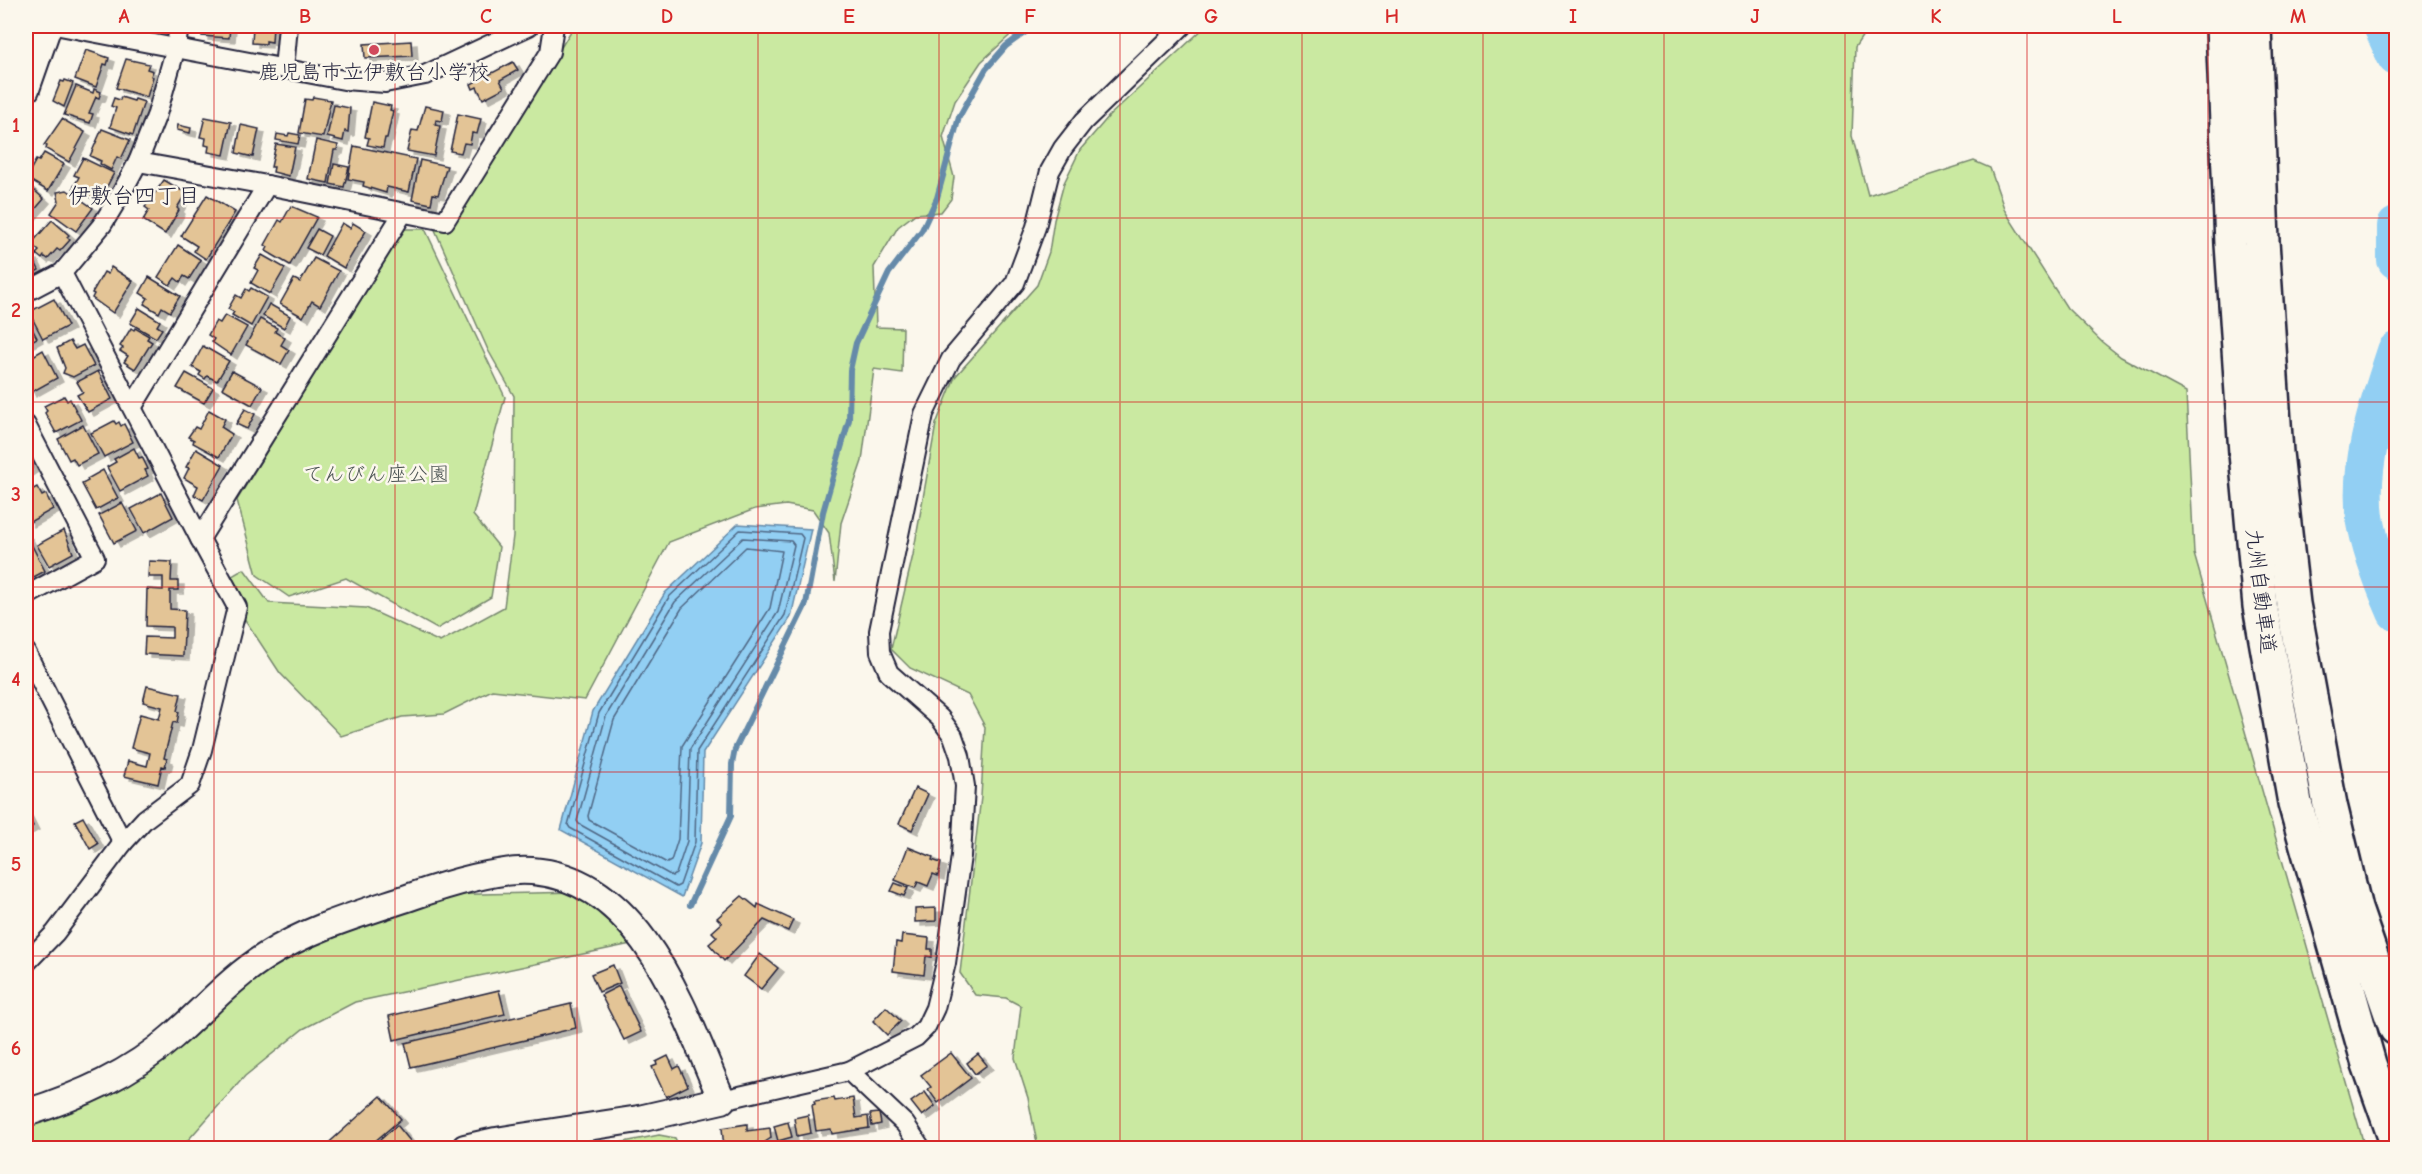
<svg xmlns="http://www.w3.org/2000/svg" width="2422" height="1174" font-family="'Comic Neue','Klee One',sans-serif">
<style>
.green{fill:#cae9a1;stroke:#76866e;stroke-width:1.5}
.water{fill:#92cff3;stroke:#658aa9;stroke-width:1.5}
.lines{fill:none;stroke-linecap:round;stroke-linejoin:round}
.shore{stroke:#4f6785;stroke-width:1.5}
.stream{stroke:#658aa9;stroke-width:6}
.river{stroke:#92cff3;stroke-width:38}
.building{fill:#e3c496;stroke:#22223b;stroke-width:1.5;filter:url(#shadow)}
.street-casing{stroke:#22223b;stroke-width:22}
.secondary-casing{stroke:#22223b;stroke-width:30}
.highway-casing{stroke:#22223b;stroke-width:38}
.street{stroke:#fbf7ec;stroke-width:18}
.secondary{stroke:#fbf7ec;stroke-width:26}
.highway{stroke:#fbf7ec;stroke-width:33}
.grid{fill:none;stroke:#d62828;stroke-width:1.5;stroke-opacity:0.55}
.poi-dot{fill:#d1495b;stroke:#fbf7ec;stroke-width:2}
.labels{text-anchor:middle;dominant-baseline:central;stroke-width:5;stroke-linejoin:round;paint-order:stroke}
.poi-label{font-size:21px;fill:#22223b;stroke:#fbf7ec}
.park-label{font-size:21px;fill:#4c5454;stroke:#fbf7ec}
.street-label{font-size:21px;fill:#22223b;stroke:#fbf7ec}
.neighbourhood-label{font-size:22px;fill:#22223b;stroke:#fbf7ec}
.neatline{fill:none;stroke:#d62828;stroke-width:2}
.grid-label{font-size:20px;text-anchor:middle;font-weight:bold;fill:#d62828}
</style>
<defs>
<filter id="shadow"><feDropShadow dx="6" dy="4" stdDeviation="0" flood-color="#0004"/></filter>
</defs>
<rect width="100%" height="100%" fill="#fbf7ec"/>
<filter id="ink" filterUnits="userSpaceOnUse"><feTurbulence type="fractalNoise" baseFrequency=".0167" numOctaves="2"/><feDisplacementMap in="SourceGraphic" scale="12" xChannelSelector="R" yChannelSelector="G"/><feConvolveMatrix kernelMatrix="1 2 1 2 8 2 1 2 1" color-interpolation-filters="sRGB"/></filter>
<g filter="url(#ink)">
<g class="green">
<polygon points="574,26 1020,26 981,62 955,101 943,137 954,177 951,199 941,212 915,214 898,227 874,267 876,327 903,328 902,373 874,369 862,461 841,523 835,582 829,533 813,510 786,505 755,509 669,542 585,700 492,690 444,714 402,717 341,736 280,673 240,612 232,576 244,569 269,603 366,608 440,642 504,607 513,536 514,396 488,350 432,223 482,178"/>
<polygon points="1206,26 1869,26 1855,47 1852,136 1868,195 1974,161 1990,168 2005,211 2067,308 2102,342 2121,357 2186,392 2194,554 2365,1148 1038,1148 1028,1098 1015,1058 1021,1006 1006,998 975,995 960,973 981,797 985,727 968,695 910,668 891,649 913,555 936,424 955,377 1037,285 1049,252 1054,220 1064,183 1080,150 1109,116"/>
<polygon points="403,229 425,229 505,397 473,515 499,547 491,597 437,629 346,578 289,597 257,575 237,500"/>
<polygon points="579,892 645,941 355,1002 303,1029 245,1076 181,1148 26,1148 26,1121 107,1089 240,974 436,895"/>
<polygon points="659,1135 675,1138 680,1148 594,1148"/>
</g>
<polygon class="water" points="738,524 811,529 791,617 703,753 701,843 682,897 561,830 593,711 665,593"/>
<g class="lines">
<g class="shore">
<polygon points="740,530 800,534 803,538 785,615 697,751 695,842 680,885 676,887 570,828 568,825 599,713 669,597"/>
<polygon points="743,538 791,541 794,545 778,612 690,749 687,841 676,874 672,876 579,824 577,821 606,716 675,602"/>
<polygon points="746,547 782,551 770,608 682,746 678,839 671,861 667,863 589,820 588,816 614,720 682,608"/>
</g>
<polyline class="stream" points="690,905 731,816 732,764 735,749 806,604 823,512 849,420 850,370 856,343 889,273 922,230 937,198 959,117 986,69 1006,46 1034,26"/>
<g class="river">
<polyline points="2382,26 2396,57"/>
<polyline points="2396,226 2396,260"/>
<path d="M2396,351c-17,53 -38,109 -31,166 5,32 18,65 31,95"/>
</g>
</g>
<g class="building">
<polygon points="203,26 230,26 229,38 202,36"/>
<polygon points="253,26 273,26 272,42 266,41 266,44 252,43"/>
<polygon points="411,41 412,56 365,58 364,44"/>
<polygon points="86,50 109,58 107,65 104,64 96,87 75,79"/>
<polygon points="126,59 149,64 147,69 153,71 151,76 153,77 147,97 116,88"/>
<polygon points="513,62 518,70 500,80 504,88 483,99 477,87 473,89 471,84"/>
<polygon points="65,80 73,83 64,107 53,101 61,81 64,82"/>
<polygon points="76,86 93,93 94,89 101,92 99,98 96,97 89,113 93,114 90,123 64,115"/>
<polygon points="121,97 134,101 135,99 144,102 133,135 110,127 116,108 111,106 114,98 120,100"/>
<polygon points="313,97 331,100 323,137 299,133 305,99 312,100"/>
<polygon points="372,102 391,106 390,110 393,111 387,138 385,138 383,148 367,145 369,138 365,137"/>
<polygon points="334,105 350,108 348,132 345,131 343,141 327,137"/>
<polygon points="425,106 444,110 442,121 436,120 435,125 440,126 434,156 407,151 412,130 418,131"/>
<polygon points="458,114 481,119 477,134 472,133 470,144 464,143 461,153 450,151"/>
<polygon points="205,117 231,122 224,155 208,152 209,146 205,145 206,138 200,137"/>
<polygon points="62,119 85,132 69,162 46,149 47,146 44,145"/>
<polygon points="178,125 191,128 190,133 177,130"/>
<polygon points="241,125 259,129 253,157 236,153"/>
<polygon points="102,129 130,140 121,159 117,157 111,170 100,164 101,161 90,156"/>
<polygon points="289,133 300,135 298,144 276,140 277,134 288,136"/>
<polygon points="316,140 338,145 337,150 334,150 328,183 308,179"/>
<polygon points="276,144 295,147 289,176 273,172 274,167 271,167"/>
<polygon points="354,146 416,159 409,192 387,187 386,193 363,186 364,182 348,179"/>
<polygon points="44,153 64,164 48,191 26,178 36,160 39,161"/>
<polygon points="83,158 114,173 105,190 103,189 98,198 93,196 92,198 73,188 79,177 74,175"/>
<polygon points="420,160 447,166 438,195 433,194 431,204 412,200"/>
<polygon points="334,164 349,167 344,187 330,184"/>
<polygon points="164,180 186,193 177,208 179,210 165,234 143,220 149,210 145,207"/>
<polygon points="26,183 44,199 26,220"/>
<polygon points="67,190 93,208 76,231 51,213 59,201 57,192"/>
<polygon points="207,195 235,212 206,259 194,251 197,246 181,236"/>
<polygon points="291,206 317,217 290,265 266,251 268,247 265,245 279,220 282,222"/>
<polygon points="52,220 69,235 67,237 70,240 60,251 57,249 48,259 44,256 42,259 36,254 39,251 31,244"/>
<polygon points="342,223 350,228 353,223 366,231 344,268 324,256"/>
<polygon points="317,229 330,236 320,255 306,248"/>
<polygon points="178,245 201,260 189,279 184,276 180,282 175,278 170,285 158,277"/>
<polygon points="26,249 30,257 32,256 39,270 26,277"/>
<polygon points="262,255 285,268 270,294 251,283 258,270 254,268"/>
<polygon points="314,258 339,271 320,306 312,301 303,317 280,304 294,279 300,282"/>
<polygon points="111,267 133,281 113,313 92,298 94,294 92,293 104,272 108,274"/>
<polygon points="149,277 180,296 170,312 162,307 159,313 144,304 148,298 140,293"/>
<polygon points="251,288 267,297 251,326 232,315 234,312 228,309 236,295 241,298 246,289 249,291"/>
<polygon points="54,299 68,326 43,339 29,312"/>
<polygon points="269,304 290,316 284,328 263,316"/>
<polygon points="139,308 160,321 157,326 162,329 156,338 130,323"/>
<polygon points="225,315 247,327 231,355 212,342 214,339 208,335 216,321 220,323"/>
<polygon points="26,317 37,338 26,344"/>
<polygon points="260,319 277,328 275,332 285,338 281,345 289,350 281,364 246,345"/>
<polygon points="131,328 134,330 135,328 149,336 147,339 152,342 135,369 124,362 128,356 120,351 123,348 120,346"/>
<polygon points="70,341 75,349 83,345 94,366 73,377 63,373 65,368 57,348"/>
<polygon points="203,346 229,361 217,381 207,376 205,379 199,375 201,372 192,367"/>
<polygon points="43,350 57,378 30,393 26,384 26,360"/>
<polygon points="98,371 112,399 88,412 77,395 83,392 77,382"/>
<polygon points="232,371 262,387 252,405 222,388"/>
<polygon points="186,373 213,388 204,403 177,388"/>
<polygon points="64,396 67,401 70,399 81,420 56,433 45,413 47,411 44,406"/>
<polygon points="245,409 255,414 247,429 236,424"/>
<polygon points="209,410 225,419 221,427 232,434 219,457 193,443 194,440 188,437 195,427 199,429"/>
<polygon points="114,421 116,424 119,422 121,426 124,424 133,442 104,457 91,433"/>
<polygon points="83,425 98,454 77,465 73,458 69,460 58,439"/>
<polygon points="134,448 139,458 142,457 148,469 145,470 148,476 120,491 107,467 116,462 114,459"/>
<polygon points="196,449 223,465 203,500 194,495 198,486 184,478 189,468 186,467"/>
<polygon points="26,452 32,468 26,472"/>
<polygon points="103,470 118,498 96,510 82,484 88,481 87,479"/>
<polygon points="37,487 42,496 46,494 53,509 28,523 26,518 26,493"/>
<polygon points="161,493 173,517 144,533 131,509"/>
<polygon points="122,503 137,531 114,543 99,515"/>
<polygon points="64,530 73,553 49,566 37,545"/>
<polygon points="26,534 45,571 26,581"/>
<polygon points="149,561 172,562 171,581 178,581 178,590 170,590 170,609 185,610 183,656 144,654 145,637 172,638 172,627 146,626 147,589 163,590 163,577 148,577"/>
<polygon points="147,686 181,694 177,711 179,712 177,723 173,722 164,758 167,759 165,767 162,766 158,784 124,776 128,761 147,766 150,753 131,748 140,714 159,719 162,707 143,702"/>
<polygon points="915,788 928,794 912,830 899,824"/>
<polygon points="26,812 33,826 26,830"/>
<polygon points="83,817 98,844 90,849 75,821"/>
<polygon points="908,847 933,857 932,860 941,863 938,876 933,874 928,886 918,882 915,888 895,880"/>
<polygon points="895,883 908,888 904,896 891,891"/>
<polygon points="742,896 757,908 758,904 793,920 788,931 764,920 724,961 709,944 717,937 712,932 722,923 717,918"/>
<polygon points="936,908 936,921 915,922 915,909"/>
<polygon points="902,935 929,938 928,949 932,949 932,957 926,956 924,975 893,971 896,942 901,943"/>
<polygon points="760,954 778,968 761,989 744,976"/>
<polygon points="613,965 620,983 599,992 591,974"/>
<polygon points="619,986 641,1032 624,1040 601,995"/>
<polygon points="499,990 505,1014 394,1040 389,1016"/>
<polygon points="571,1004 576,1028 411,1067 405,1043"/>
<polygon points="886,1007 901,1021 887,1035 873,1021"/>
<polygon points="951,1053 971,1078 938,1103 928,1089 931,1087 921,1075"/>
<polygon points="978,1054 987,1065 975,1074 967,1063"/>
<polygon points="668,1056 674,1069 679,1066 688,1086 666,1097 652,1067 657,1065 656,1062"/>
<polygon points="925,1092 935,1106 922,1116 911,1102"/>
<polygon points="381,1096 401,1119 367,1148 323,1148"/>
<polygon points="834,1098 835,1101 853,1098 856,1118 868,1116 869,1128 832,1134 831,1129 816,1131 812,1105 815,1104 814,1101"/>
<polygon points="879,1113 881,1124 872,1126 870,1114"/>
<polygon points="808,1115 811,1133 797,1136 794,1118"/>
<polygon points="788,1122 792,1137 778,1141 774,1126"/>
<polygon points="747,1124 747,1131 770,1128 771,1138 756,1148 724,1148 722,1128"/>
<polygon points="397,1125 416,1148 371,1148"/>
</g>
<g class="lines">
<defs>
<g id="street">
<polyline points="60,26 344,80 385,83 425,75 529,26"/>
<polyline points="284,69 288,26"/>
<polyline points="138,162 267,185 445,221 550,52 554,26"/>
<polyline points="26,292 62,273 102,225 122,192 138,162 157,114 176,47 179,26"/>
<polyline points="133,406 267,185"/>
<polyline points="26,425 95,558 26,596"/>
<polyline points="200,539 403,213"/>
<polyline points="26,652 123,843"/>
<polyline points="26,963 55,933 123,843 145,819 190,785 202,750 237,607 200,539 62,273"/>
<polyline points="849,1071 905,1124 921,1148"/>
<polyline points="722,1100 849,1071 916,1037 926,1027 935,1008 946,963 961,856 965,786 960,756 953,736 940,718 889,673 880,652 879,631 924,414 951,359 1015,283 1036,227 1050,171 1063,148 1084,121 1182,26"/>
</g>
<g id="secondary">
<polyline points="26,89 48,26"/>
<path d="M26,1113c53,-17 105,-39 147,-77 31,-27 58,-58 93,-80 45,-29 97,-43 147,-60 32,-11 86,-28 119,-25 111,8 153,144 190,229l-83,19 -143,22 -31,7"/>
</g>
<g id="highway">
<polyline points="2223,26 2232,244 2246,453 2260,606 2295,803 2369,1064 2396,1140"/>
<polyline points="2254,26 2262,241 2276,453 2293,604 2330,805 2355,909 2396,1028"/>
</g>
</defs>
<use href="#street" class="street-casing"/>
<use href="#secondary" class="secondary-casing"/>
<use href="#highway" class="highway-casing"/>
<use href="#street" class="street"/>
<use href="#secondary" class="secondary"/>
<use href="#highway" class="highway"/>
</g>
</g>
<path class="grid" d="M214,26v1122M395,26v1122M577,26v1122M758,26v1122M939,26v1122M1120,26v1122M1302,26v1122M1483,26v1122M1664,26v1122M1845,26v1122M2027,26v1122M2208,26v1122M26,218h2370M26,402h2370M26,587h2370M26,772h2370M26,956h2370"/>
<circle class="poi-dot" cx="374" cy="50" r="6"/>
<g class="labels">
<g class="poi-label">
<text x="374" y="72">鹿児島市立伊敷台小学校</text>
</g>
<g class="park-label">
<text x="376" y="474">てんびん座公園</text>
</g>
<g class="street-label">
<text transform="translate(2261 591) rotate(83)">九州自動車道</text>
</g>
<g class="neighbourhood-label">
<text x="134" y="196">伊敷台四丁目</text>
</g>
</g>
<rect width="2422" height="1174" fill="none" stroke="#fbf7ec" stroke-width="66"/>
<rect x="33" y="33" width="2356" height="1108" class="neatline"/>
<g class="grid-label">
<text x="124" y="23">A</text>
<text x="305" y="23">B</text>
<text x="486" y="23">C</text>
<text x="667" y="23">D</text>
<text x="849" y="23">E</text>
<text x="1030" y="23">F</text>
<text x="1211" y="23">G</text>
<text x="1392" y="23">H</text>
<text x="1573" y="23">I</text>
<text x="1755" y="23">J</text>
<text x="1936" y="23">K</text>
<text x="2117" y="23">L</text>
<text x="2298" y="23">M</text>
<text x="16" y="132">1</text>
<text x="16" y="317">2</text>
<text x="16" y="501">3</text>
<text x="16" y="686">4</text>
<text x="16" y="871">5</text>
<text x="16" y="1055">6</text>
</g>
</svg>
